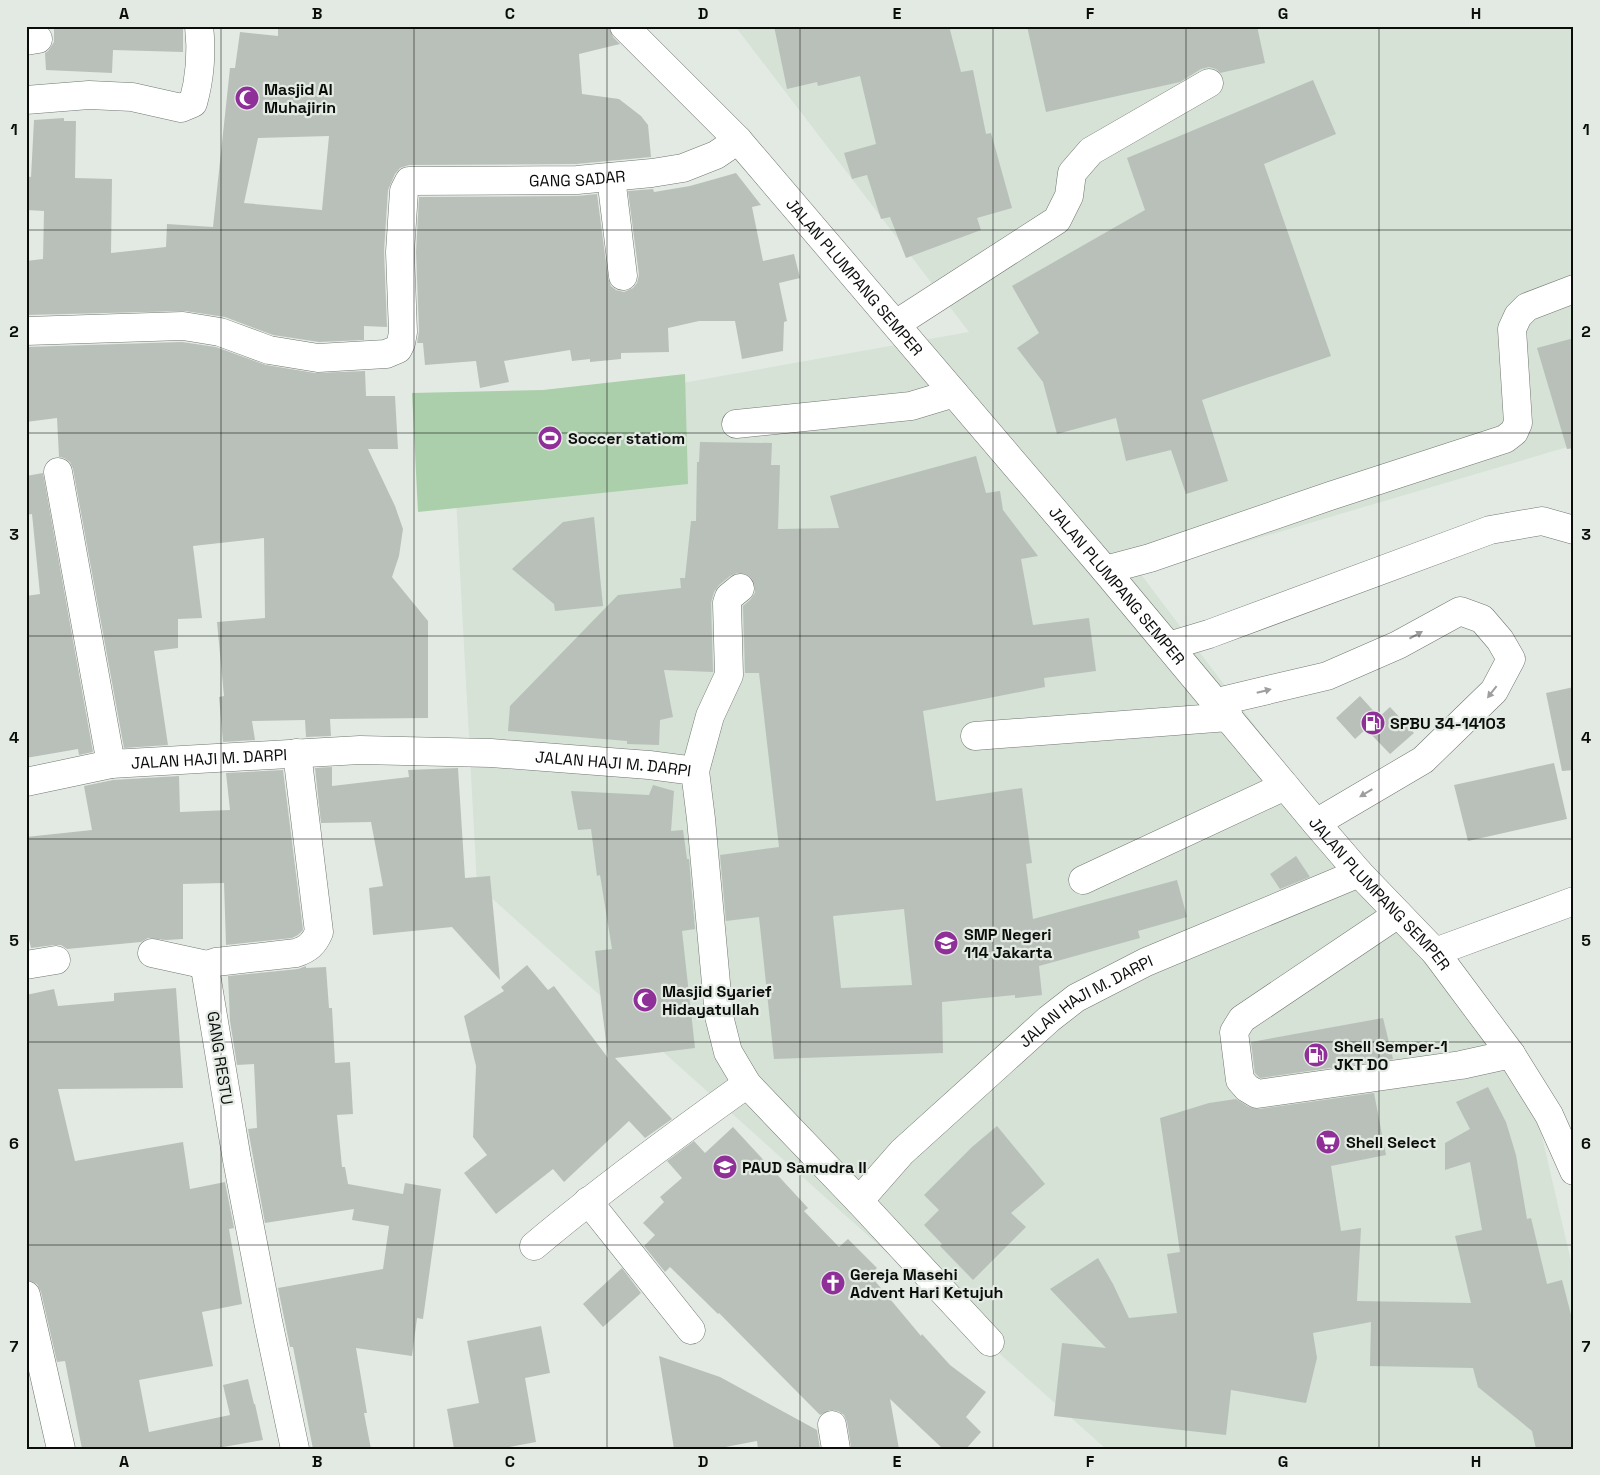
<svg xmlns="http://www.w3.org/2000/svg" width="1600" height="1475" font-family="'Space Grotesk',sans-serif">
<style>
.built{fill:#d5e2d5}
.green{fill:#abcfaa}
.building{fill:#b9c0b9;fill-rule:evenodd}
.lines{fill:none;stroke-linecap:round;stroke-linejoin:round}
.minor-casing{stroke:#717771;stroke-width:29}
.major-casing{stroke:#717771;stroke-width:29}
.minor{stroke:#fff;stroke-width:28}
.major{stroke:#fff;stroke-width:28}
.oneway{fill:#9d9e9d}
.grid{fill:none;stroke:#0b0d0b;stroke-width:1;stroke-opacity:0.55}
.labels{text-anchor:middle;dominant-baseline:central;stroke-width:4.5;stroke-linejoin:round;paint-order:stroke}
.poi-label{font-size:16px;font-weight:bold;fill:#0b0d0b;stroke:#e3eae3;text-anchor:start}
.street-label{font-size:16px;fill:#0b0d0b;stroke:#e3eae3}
.neatline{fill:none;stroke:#0b0d0b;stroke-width:2}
.grid-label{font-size:16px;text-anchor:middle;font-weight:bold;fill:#0b0d0b}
</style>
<rect width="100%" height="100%" fill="#e3eae3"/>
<polygon class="built" points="735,26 1574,26 1574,445 1140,573 1532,1094 1574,1274 1574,1449 1106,1449 477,885 452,424 969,332"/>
<polygon class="green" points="685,374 688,484 418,512 412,393 543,390"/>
<g class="building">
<polygon points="54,26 183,26 183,52 113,50 112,73 46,70 45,53 48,51 54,42"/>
<path d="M278,26h331l4,11 7,7 -41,10 3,40 37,5 22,17 7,9 3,32 -75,7 -167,1 -9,3 -5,6 -7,16 -4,61 3,76 -23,-1v14l-45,2 -46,-7 -48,-18 -40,-6 -159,4v-54l17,-2 1,-48 -18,-1v-34l5,1 3,-57 30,-2v3h12l-1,57 37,1 -1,74 55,-6 1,-23 46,3 17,-159h5l5,-36 38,4zM329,136l-7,74 -78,-7 14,-65z"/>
<polygon points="774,26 949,26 961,72 973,70 986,134 991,133 1012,208 977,218 981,230 906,258 890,217 881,219 867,175 852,179 844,153 876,144 860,76 818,86 817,82 787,89"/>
<polygon points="1027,26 1257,26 1265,63 1220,73 1216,69 1209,67 1201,69 1180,82 1046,112"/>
<polygon points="1313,80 1336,134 1264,164 1331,356 1202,400 1228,481 1186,494 1171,450 1126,461 1116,418 1057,434 1043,382 1017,348 1039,333 1012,286 1145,210 1127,158"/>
<polygon points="736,173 761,205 752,207 763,261 794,254 800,278 779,283 787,321 784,322 783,351 742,359 735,321 699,321 668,328 669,352 621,353 621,359 590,362 590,359 572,361 570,350 504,361 509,382 480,388 476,361 425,365 423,343 417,343 419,331 416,252 419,197 577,196 597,194 608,278 611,286 616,290 624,292 633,288 637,283 639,275 628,191 653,189 654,192 690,186"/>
<polygon points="1574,338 1574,448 1567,449 1537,348"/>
<polygon points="182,342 216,347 266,365 315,373 365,371 366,396 395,396 398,449 368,449 395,506 403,529 399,556 392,577 428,621 428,718 330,719 331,736 306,737 305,720 252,721 255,740 223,742 219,697 224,696 217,622 265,618 264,538 193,546 202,618 178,619 178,648 154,651 168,745 124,748 73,469 70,462 64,458 59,457 57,418 26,422 26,347"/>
<path d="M700,442l72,1 -1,22h9l-2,64 61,-1 -9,-32 146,-40 10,37 14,-2 3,19 35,46 -17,3 12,66 56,-7 7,53 -52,7 1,9 -122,24 13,90 86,-13 10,75 -6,1 7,55 144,-39 10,37 -49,14 2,7 -101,28 3,29 -27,3v-3l-73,7 1,51 -169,6 -15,-142 -33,4 -6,-66 59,-8 -20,-174h-14l-2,-67 7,-6 5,-7v-7l-3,-7 -6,-5 -9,-1 -7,3 -11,9 -5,7 -3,11 2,69 -49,-2 9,47 -13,3 -1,25 -32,-1v-3l-119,-10 2,-25 108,-111 63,-7 -1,-10h5l6,-57h5l1,-59h2zM904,909l8,76 -71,3 -8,-72z"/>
<polygon points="43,473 93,752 79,755 78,749 26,758 26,596 40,594 32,514 26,515 26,476"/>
<polygon points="594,517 603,606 555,611 554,604 512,569 563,522"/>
<polygon points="1574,687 1574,770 1562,771 1546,693"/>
<polygon points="1360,696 1379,717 1390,707 1414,733 1390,754 1366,729 1355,739 1336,718"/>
<polygon points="1554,763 1567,819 1468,841 1454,785"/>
<polygon points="332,767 332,786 409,777 408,770 458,768 465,878 490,876 500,980 452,927 373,935 369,888 383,886 371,822 321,823 315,768"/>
<polygon points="283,770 303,930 298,935 292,938 226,945 224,883 183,884 183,939 166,940 148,938 141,942 67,949 61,945 54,945 31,948 26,927 26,837 92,830 84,786 113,780 179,776 180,812 230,810 226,773"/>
<polygon points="653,785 674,791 671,831 683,830 687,859 689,859 695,929 682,931 695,1048 615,1058 672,1119 645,1138 629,1121 564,1182 553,1169 496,1214 464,1173 487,1155 473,1137 476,1066 464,1016 504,991 501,987 527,965 548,990 554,986 608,1058 595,951 612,949 600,875 597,876 591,829 578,830 571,791 649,795"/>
<polygon points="1296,856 1310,877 1280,889 1270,874"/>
<polygon points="306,966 306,968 326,967 329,1008 332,1008 335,1063 350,1062 353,1114 337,1115 342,1167 345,1167 348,1184 403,1194 405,1183 441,1189 423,1319 417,1318 412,1356 356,1348 367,1413 364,1413 371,1449 313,1449 293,1347 290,1347 278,1288 383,1269 389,1226 352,1220 354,1209 265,1223 248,1129 257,1128 254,1064 237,1065 230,1021 228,976 298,969"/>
<polygon points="176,988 183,1088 58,1089 75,1161 183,1142 190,1189 225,1182 234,1228 229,1229 242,1304 202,1312 213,1366 139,1380 149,1432 230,1415 223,1385 248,1379 254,1404 255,1404 263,1440 212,1449 82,1449 65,1361 57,1362 41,1292 37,1284 27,1280 26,1275 26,995 54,989 58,1006 114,1001 114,993"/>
<polygon points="1383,1018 1393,1059 1260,1078 1255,1073 1251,1042"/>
<polygon points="1488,1087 1506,1122 1516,1155 1527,1219 1531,1218 1547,1284 1562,1280 1574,1326 1574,1449 1536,1449 1532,1431 1478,1387 1473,1368 1370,1366 1371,1322 1313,1333 1317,1358 1306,1403 1231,1390 1226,1435 1054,1416 1062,1343 1106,1348 1050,1289 1098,1258 1113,1284 1129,1318 1177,1313 1167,1254 1180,1252 1160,1118 1209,1103 1236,1099 1249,1107 1259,1109 1374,1093 1386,1155 1331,1166 1341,1231 1361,1228 1357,1301 1471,1303 1455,1236 1482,1230 1470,1162 1445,1170 1445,1143 1470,1129 1456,1102"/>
<polygon points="997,1126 1045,1184 1011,1213 1026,1227 973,1280 940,1246 942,1244 924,1225 939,1210 924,1195 972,1147"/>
<polygon points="733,1127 808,1208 804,1211 839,1247 848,1239 877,1268 870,1275 921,1336 922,1334 950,1365 986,1392 966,1417 981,1432 966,1449 943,1449 890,1399 899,1449 853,1449 851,1447 847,1422 844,1415 838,1411 830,1410 820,1415 719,1313 718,1314 670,1267 665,1272 644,1246 655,1235 643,1223 664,1202 660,1197 682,1178 667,1161 694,1141 705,1153"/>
<polygon points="622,1268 641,1293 603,1327 583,1304"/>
<polygon points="541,1326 550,1373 525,1378 536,1442 498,1449 454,1449 447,1409 479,1403 467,1341"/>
<polygon points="659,1356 720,1377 817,1430 820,1449 758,1449 757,1441 715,1449 674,1449"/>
</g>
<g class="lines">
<defs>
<g id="minor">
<polyline points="26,41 38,39"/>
<path d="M26,100l63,-5 43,2 49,11 12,-5c7,-25 9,-51 6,-77"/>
<polyline points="611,177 623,276"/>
<polyline points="896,324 1057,220 1069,196 1072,173 1091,151 1209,83"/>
<path id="s1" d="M26,331l157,-5 37,6 49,18 49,8 68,-4 12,-5 3,-6 2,-11 -3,-80 4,-61 5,-10 168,-1 75,-7 31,-5 33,-13 22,-15"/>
<polyline points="736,424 911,406 954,393"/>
<polyline points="58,472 111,764"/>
<polyline points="1105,570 1150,558 1330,496 1505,439 1514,432 1518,423 1512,329 1518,316 1527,307 1574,289"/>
<polyline points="1169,646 1209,634 1490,530 1542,521 1574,530"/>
<polyline points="1217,702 1327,676 1398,645 1460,611 1482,619 1500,640 1511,659 1494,691 1423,760 1316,823"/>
<polyline points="975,736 1229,717"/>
<polyline points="695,771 710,716 729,675 727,603 729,597 740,588"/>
<path id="s2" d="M26,782l85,-18 249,-14 131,3 158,12 46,6 6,48 18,197 9,36 19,32 112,117 43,-49 147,-133 27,-21 70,-36 213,-89"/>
<polyline points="1083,880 1285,786"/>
<polyline points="1398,914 1242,1019 1234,1032 1240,1080 1247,1088 1257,1094 1461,1065 1511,1054"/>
<polyline points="1435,952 1574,901"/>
<polyline points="152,953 207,965"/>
<polyline points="26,965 56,960"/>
<polyline points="588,1201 691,1330"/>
<polyline points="859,1201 990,1342"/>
<path d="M534,1246c69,-58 140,-110 213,-162"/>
<polyline points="26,1295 61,1449"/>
<polyline points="832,1425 836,1449"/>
<path d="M295,1449l-27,-128 -31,-161 -32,-192 2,-3 9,-3 80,-9c12,-4 18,-9 23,-21l-22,-179"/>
</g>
<g id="major">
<path id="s3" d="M624,26l114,114 367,430 211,253 43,50 76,79 76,102 38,61 25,56"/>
</g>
</defs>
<use href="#minor" class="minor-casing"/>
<use href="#major" class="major-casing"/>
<use href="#minor" class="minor"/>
<use href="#major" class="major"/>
</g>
<defs><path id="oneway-solid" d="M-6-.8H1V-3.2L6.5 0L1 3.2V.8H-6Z" transform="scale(1.25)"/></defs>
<g class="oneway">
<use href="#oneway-solid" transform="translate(1416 635) rotate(-29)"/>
<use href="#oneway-solid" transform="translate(1264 691) rotate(-14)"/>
<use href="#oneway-solid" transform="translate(1492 692) rotate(128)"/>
<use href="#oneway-solid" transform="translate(1366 793) rotate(149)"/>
</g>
<path class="grid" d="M221,26v1423M414,26v1423M607,26v1423M800,26v1423M993,26v1423M1186,26v1423M1379,26v1423M26,230h1548M26,433h1548M26,636h1548M26,839h1548M26,1042h1548M26,1245h1548"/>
<defs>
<symbol id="mosque-disc" viewBox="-11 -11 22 22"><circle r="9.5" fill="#8f2f98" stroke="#e3eae3"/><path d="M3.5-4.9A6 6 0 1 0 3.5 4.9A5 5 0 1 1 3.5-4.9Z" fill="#fff"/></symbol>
<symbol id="stadium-disc" viewBox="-11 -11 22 22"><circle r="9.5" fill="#8f2f98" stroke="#e3eae3"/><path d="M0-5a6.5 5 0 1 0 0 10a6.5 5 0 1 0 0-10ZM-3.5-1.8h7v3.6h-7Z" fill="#fff"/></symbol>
<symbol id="fuel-disc" viewBox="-11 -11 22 22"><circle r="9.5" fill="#8f2f98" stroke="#e3eae3"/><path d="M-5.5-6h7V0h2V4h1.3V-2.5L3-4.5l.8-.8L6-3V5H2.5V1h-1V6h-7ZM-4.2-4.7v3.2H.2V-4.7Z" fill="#fff"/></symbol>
<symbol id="school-disc" viewBox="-11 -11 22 22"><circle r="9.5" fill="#8f2f98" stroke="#e3eae3"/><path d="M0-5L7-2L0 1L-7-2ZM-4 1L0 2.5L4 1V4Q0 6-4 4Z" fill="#fff"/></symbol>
<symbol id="supermarket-disc" viewBox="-11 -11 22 22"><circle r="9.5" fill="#8f2f98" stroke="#e3eae3"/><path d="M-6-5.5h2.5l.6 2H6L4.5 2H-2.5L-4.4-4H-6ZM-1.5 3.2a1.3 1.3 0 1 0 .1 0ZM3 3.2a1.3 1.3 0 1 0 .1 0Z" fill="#fff"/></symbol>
<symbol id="church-disc" viewBox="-11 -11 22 22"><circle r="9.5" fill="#8f2f98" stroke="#e3eae3"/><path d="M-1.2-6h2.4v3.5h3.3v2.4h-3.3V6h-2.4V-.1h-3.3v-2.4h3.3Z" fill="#fff"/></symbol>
</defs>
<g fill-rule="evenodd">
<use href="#mosque-disc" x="233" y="84" width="28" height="28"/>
<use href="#stadium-disc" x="536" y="424" width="28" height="28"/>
<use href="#fuel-disc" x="1359" y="709" width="28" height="28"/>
<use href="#school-disc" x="932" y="929" width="28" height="28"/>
<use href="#mosque-disc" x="631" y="986" width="28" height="28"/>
<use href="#fuel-disc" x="1302" y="1041" width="28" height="28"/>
<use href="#supermarket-disc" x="1314" y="1128" width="28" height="28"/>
<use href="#school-disc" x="711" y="1153" width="28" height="28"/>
<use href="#church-disc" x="819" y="1269" width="28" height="28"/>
</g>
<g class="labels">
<g class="poi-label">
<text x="264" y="89">Masjid Al<tspan x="264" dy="18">Muhajirin</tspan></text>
<text x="568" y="438">Soccer statiom</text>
<text x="1390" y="723">SPBU 34-14103</text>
<text x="964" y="934">SMP Negeri<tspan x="964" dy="18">114 Jakarta</tspan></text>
<text x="662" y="991">Masjid Syarief<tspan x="662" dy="18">Hidayatullah</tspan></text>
<text x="1334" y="1046">Shell Semper-1<tspan x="1334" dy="18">JKT DO</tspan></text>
<text x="1346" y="1142">Shell Select</text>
<text x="742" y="1167">PAUD Samudra II</text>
<text x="850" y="1274">Gereja Masehi<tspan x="850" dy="18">Advent Hari Ketujuh</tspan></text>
</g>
<g class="street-label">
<text stroke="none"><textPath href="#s1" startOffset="716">GANG SADAR</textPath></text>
<text stroke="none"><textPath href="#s3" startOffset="341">JALAN PLUMPANG SEMPER</textPath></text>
<text stroke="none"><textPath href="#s3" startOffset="746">JALAN PLUMPANG SEMPER</textPath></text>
<text stroke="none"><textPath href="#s2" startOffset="185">JALAN HAJI M. DARPI</textPath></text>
<text stroke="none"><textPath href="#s2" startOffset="590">JALAN HAJI M. DARPI</textPath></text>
<text stroke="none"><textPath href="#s3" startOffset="1151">JALAN PLUMPANG SEMPER</textPath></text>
<text stroke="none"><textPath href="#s2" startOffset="1459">JALAN HAJI M. DARPI</textPath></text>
<text transform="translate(220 1058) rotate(81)">GANG RESTU</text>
</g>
</g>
<rect width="1600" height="1475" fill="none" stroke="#e3eae3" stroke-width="55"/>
<rect x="28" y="28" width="1544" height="1420" class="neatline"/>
<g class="grid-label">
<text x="124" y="19">A</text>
<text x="317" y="19">B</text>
<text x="510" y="19">C</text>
<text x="703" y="19">D</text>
<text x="897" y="19">E</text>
<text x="1090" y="19">F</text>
<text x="1283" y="19">G</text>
<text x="1476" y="19">H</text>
<text x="14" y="135">1</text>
<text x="1586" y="135">1</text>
<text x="14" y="337">2</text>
<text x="1586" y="337">2</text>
<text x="14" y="540">3</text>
<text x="1586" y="540">3</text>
<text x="14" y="743">4</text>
<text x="1586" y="743">4</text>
<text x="14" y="946">5</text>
<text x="1586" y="946">5</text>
<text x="14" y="1149">6</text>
<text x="1586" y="1149">6</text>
<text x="14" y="1352">7</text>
<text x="1586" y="1352">7</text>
<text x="124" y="1467">A</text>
<text x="317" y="1467">B</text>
<text x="510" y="1467">C</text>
<text x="703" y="1467">D</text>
<text x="897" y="1467">E</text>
<text x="1090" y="1467">F</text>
<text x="1283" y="1467">G</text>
<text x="1476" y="1467">H</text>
</g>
</svg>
